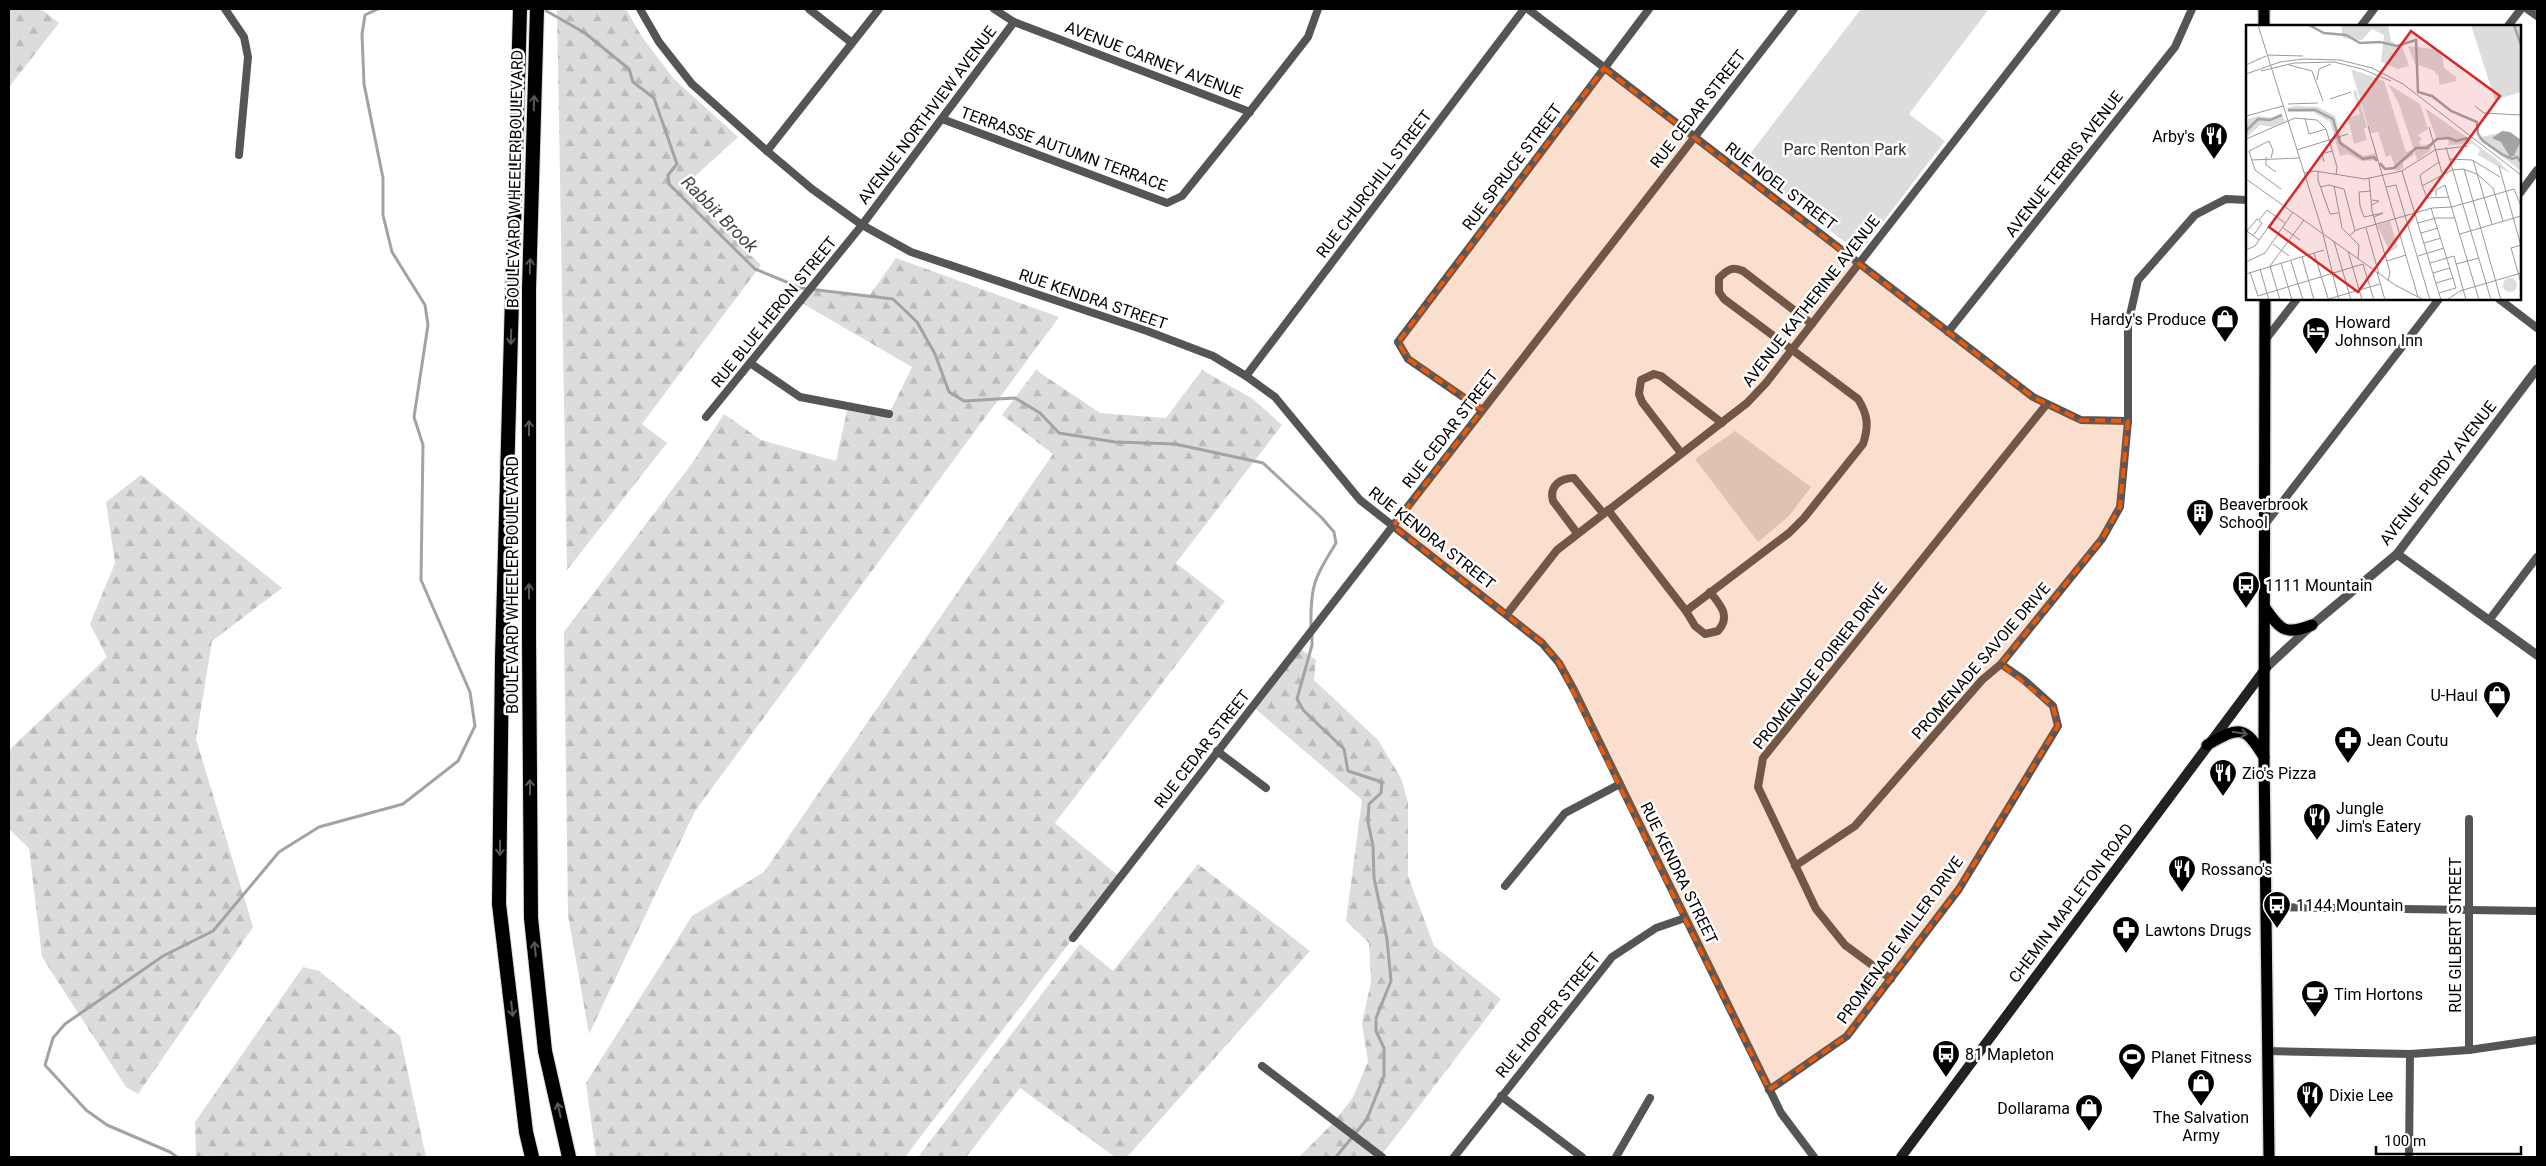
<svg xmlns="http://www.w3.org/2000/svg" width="2546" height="1166" font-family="Roboto,sans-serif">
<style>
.forest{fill:url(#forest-firs)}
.park{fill:#dcdcdc}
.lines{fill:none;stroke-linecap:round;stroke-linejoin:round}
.stream{stroke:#a3a3a3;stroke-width:3}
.primary-casing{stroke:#dbdbdb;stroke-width:14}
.motorway-casing{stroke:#dbdbdb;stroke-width:16}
.minor{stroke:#555;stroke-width:8}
.tertiary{stroke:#555;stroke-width:9}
.secondary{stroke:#222;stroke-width:10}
.primary{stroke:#000;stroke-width:11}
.motorway{stroke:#000;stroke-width:14}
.oneway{stroke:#595959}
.marked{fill:#e8590c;fill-opacity:0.2;stroke:#e8590c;stroke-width:4;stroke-dasharray:10 6;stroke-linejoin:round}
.labels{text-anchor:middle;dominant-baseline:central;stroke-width:5;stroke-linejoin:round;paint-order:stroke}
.street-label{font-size:16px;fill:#000;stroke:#fff}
.poi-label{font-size:16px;fill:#000;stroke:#fff;text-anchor:start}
.park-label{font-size:16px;fill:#333;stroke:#fff}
.water-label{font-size:18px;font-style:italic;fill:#444;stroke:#fff}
.inset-river{fill:none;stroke:#a3a3a3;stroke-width:2.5}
.inset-road{fill:none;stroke:#999;stroke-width:1}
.view{fill:#d62828;fill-opacity:0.15;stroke:#d62828;stroke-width:2.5}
.inset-edge{fill:none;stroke:#000;stroke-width:2.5}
</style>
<defs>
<pattern id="forest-firs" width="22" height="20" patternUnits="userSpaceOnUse" patternTransform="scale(1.25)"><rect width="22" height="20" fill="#dcdcdc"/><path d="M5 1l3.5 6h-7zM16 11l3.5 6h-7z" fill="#bbb"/></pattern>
</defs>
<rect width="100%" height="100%" fill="#fff"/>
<g class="forest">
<polygon points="9,9 41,9 59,23 9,87"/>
<polygon points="557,9 626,9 642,37 674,79 738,137 683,187 761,265 642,424 667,443 567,570"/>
<polygon points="896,258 1059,317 695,811 589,1034 568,915 564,632 693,462 724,414 761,440 836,461 848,406 889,414 912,367 800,302 810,289 869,296"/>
<polygon points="1036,370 1100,413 1166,418 1202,370 1253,399 1282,425 1176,563 1225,601 1055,823 1120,877 905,1157 596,1157 586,1083 692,916 764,872 1053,454 1002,415"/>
<polygon points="141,475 282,588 212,641 196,739 253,927 138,1094 126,1087 42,957 29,848 9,829 9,750 107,657 90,624 115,563 106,502"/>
<polygon points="1298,647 1316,660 1314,680 1378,740 1401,778 1408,802 1408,876 1434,946 1501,999 1380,1157 1299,1157 1335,1121 1353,1097 1368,1062 1362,1023 1371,982 1369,943 1346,921 1362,800 1252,706"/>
<polygon points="1198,864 1310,951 1127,1157 1115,1157 1020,1088 966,1157 918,1157 1080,944 1113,971"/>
<polygon points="303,967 319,971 400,1036 426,1157 196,1157 195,1122"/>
</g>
<g class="park">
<polygon points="1861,9 1989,9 1909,114 1945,141 1859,253 1743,163"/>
<polygon points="1735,431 1811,487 1789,516 1758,542 1695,459"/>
</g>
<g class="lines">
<g class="stream">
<path d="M543,9l42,24 44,36 4,13 21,16 23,66 -9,11 1,9 86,85 46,19 92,11 24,23 18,32 14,38 15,9 51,-3 25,15 19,20 56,9 60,2 88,19 59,55 12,14 2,11c-22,36 -26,43 -25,85"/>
<polyline points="1312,634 1312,645 1297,699 1304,711 1344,749 1348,771 1382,782 1381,793 1369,804 1368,822 1373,846 1374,878 1387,939 1391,981 1376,1018 1376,1031 1384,1048 1384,1076 1367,1119 1336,1157"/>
<polyline points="177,1157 170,1152 107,1125 86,1110 45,1065 53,1038 65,1024 163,956 213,931 279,852 319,827 403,804 458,761 475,726 470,692 421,580 423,445 414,417 428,325 425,305 392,252 383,215 383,178 364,84 362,34 365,15 378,9"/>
</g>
<defs>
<g id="primary">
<polyline points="2264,26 2264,9"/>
<polyline points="2265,299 2264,757 2269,1157"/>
<path d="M2266,609c15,22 20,26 46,16"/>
<path d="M2207,745c32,-18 37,-21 57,12"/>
</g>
<g id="motorway">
<polyline points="520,9 502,659 499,904 526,1132 532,1157"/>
<polyline points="537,9 529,289 529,639 531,918 545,1051 569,1157"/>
</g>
</defs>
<use href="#primary" class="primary-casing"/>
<use href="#motorway" class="motorway-casing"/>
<g class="minor">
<polyline points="225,9 244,37 248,57 239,155"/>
<polyline points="640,9 659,42 692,84 767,151 812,189 862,225 911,252 1147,331 1213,356 1246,376 1275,397 1360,500 1542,643 1559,663 1574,690 1781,1113 1814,1157"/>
<polyline points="809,9 852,43"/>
<polyline points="994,9 1014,22 1250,112"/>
<polyline points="1528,9 2033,397 2081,420 2128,421"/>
<polyline points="2527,9 2537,16"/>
<polyline points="2361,26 2374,9"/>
<polyline points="2508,26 2521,9"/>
<polyline points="942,119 1167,203 1182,196 1244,119 1308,37 1318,9"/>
<polyline points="767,151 879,9"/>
<polyline points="2520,193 2537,170"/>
<polyline points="2499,299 2537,328"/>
<polyline points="1948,332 2175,47 2192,9"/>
<polyline points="2266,339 2297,299"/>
<polyline points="750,363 800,397 889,414"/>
<polyline points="1246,376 1524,9"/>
<polyline points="1482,410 1408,359 1398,342 1649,9"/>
<polyline points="706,417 862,225 1014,22"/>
<polyline points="1681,453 1642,402 1639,394 1641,380 1654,374 1661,376 1722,423"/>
<path d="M1608,510l78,101 103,-78 15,-15 59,-74c6,-18 5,-29 -5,-45l-134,-100 -5,-7v-14c8,-8 13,-12 24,-7l69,53"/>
<polyline points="2266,523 2439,299"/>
<path d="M1577,533l-24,-32c-4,-15 7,-23 21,-23l29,35"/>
<path d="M1686,611l9,15 10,8 13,-3c13,-15 3,-25 -8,-39"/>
<polyline points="1507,614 1557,550 1747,403 1766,383 2057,9"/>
<polyline points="2490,619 2537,557"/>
<polyline points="1217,751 1266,788"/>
<polyline points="2469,819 2469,1050"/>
<polyline points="1795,866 1855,826 1982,680 2001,664 2102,539 2120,507 2128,421 2128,324 2138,280 2195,215 2226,199 2247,200"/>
<polyline points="1505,886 1565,813 1620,784"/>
<polyline points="2266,907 2537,911"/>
<polyline points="1073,938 1794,9"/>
<polyline points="1891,979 1845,945 1816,909 1758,787 1763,758 2046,405"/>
<polyline points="2268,1051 2410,1054 2469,1050 2537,1040"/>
<polyline points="1262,1066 1382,1157"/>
<polyline points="1769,1090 1847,1036 1959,889 2058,726 2053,706 2024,680 2001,664"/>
<polyline points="1501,1096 1582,1157"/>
<polyline points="1454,1157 1612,957 1656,928 1685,918"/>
<polyline points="1616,1157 1650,1098"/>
<polyline points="2409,1157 2410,1054"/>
</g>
<g class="tertiary">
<polyline points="2397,554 2537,655"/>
<polyline points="2266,668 2312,625 2397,554 2537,369"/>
</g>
<polyline class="secondary" points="1901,1157 2266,668"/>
<use href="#primary" class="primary"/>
<use href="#motorway" class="motorway"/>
</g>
<defs><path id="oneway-shaft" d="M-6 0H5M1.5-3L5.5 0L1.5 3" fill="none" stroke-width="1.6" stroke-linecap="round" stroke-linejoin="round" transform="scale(1.25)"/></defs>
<g class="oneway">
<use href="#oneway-shaft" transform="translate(534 103) rotate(-88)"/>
<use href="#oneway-shaft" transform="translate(530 266) rotate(-88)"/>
<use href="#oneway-shaft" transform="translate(511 337) rotate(92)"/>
<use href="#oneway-shaft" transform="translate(529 428) rotate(-90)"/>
<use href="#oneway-shaft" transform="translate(529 591) rotate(-90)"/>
<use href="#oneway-shaft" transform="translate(2240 733) rotate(10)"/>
<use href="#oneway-shaft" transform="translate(530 787) rotate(-91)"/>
<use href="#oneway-shaft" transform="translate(500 848) rotate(91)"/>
<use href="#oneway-shaft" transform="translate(535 949) rotate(-96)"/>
<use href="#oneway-shaft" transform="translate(512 1009) rotate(83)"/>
<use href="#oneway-shaft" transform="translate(559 1110) rotate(-103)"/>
</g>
<path class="marked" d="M1604,68l429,329 48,23 47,1 -8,86 -18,32 -101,125 52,42 5,20 -99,163 -112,147 -78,54 -210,-427 -17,-20 -149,-117 89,-116 -74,-51 -10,-17z"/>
<defs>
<symbol id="restaurant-pin" viewBox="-11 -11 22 30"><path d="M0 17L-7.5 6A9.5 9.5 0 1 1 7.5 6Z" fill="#000" stroke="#fff"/><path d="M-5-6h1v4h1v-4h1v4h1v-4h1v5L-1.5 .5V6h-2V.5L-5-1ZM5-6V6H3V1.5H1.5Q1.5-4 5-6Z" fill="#fff"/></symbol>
<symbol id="shop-pin" viewBox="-11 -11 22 30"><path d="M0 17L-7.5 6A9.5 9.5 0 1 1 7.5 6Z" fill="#000" stroke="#fff"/><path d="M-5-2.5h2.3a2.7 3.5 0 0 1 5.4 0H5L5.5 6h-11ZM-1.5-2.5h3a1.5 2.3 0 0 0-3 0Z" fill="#fff"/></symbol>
<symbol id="hotel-pin" viewBox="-11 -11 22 30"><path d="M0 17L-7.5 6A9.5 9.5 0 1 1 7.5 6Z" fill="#000" stroke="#fff"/><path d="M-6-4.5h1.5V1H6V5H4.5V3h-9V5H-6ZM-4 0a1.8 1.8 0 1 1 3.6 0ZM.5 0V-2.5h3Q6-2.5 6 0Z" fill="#fff"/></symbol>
<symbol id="building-pin" viewBox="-11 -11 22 30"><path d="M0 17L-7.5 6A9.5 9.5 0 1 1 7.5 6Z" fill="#000" stroke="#fff"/><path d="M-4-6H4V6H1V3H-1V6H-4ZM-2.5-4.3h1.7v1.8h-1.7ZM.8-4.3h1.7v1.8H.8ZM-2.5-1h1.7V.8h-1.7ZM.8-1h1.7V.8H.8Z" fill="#fff"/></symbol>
<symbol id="bus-pin" viewBox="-11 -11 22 30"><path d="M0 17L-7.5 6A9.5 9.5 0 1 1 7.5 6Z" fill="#000" stroke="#fff"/><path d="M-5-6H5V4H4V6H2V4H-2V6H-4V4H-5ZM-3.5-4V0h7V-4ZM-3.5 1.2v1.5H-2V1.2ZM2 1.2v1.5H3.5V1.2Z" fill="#fff"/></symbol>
<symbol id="pharmacy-pin" viewBox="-11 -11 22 30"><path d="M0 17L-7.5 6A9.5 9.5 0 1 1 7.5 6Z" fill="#000" stroke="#fff"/><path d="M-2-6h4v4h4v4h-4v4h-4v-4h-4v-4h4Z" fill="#fff"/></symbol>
<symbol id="cafe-pin" viewBox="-11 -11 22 30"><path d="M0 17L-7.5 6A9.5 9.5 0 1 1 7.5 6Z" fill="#000" stroke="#fff"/><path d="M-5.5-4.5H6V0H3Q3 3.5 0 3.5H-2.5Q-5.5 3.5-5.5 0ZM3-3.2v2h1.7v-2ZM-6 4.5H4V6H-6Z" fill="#fff"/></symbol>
<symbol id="stadium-pin" viewBox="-11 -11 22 30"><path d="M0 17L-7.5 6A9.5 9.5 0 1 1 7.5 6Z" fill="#000" stroke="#fff"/><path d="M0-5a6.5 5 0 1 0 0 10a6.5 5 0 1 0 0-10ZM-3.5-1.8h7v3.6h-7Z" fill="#fff"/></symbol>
</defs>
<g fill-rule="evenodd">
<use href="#restaurant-pin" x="2198" y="120" width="32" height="43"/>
<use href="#shop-pin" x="2209" y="303" width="32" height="43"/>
<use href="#hotel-pin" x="2300" y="315" width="32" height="43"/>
<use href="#building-pin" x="2184" y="497" width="32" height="43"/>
<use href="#bus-pin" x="2230" y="569" width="32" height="43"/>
<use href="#shop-pin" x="2481" y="679" width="32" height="43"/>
<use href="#pharmacy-pin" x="2332" y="724" width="32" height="43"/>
<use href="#restaurant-pin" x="2207" y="757" width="32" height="43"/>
<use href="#restaurant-pin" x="2301" y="801" width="32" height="43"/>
<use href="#restaurant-pin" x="2166" y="853" width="32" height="43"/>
<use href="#bus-pin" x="2261" y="889" width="32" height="43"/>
<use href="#pharmacy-pin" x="2110" y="914" width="32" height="43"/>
<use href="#cafe-pin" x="2299" y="978" width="32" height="43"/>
<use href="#bus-pin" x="1930" y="1038" width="32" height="43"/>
<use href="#stadium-pin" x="2116" y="1041" width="32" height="43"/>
<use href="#shop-pin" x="2185" y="1067" width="32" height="43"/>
<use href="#restaurant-pin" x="2294" y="1079" width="32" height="43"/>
<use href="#shop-pin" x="2073" y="1092" width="32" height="43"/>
</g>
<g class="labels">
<g class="street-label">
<text transform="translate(1154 60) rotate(21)">AVENUE CARNEY AVENUE</text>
<text transform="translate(1698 109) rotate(-52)">RUE CEDAR STREET</text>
<text transform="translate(927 115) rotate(-53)">AVENUE NORTHVIEW AVENUE</text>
<text transform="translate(1064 149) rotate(20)">TERRASSE AUTUMN TERRACE</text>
<text transform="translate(2064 164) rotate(-52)">AVENUE TERRIS AVENUE</text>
<text transform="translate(1512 167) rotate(-53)">RUE SPRUCE STREET</text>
<text transform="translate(515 179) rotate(-89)">BOULEVARD WHEELER BOULEVARD</text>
<text transform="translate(1374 184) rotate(-53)">RUE CHURCHILL STREET</text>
<text transform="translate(1781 186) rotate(37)">RUE NOEL STREET</text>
<text transform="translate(1093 299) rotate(19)">RUE KENDRA STREET</text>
<text transform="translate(1811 301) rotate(-52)">AVENUE KATHERINE AVENUE</text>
<text transform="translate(774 312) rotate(-51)">RUE BLUE HERON STREET</text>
<text transform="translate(1450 429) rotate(-52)">RUE CEDAR STREET</text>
<text transform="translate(2438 473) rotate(-52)">AVENUE PURDY AVENUE</text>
<text transform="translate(1432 538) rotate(38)">RUE KENDRA STREET</text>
<text transform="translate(512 585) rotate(-90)">BOULEVARD WHEELER BOULEVARD</text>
<text transform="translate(1981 661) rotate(-49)">PROMENADE SAVOIE DRIVE</text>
<text transform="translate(1820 666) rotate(-52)">PROMENADE POIRIER DRIVE</text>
<text transform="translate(1202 749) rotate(-52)">RUE CEDAR STREET</text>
<text transform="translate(1679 873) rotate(64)">RUE KENDRA STREET</text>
<text transform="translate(2071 903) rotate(-53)">CHEMIN MAPLETON ROAD</text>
<text transform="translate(2455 935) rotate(-90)">RUE GILBERT STREET</text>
<text transform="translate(1900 940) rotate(-54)">PROMENADE MILLER DRIVE</text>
<text transform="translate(1548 1015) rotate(-51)">RUE HOPPER STREET</text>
</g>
<g class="poi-label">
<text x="2195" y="136" text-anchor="end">Arby's</text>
<text x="2206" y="319" text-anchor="end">Hardy's Produce</text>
<text x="2335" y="322">Howard<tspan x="2335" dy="18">Johnson Inn</tspan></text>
<text x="2219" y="504">Beaverbrook<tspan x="2219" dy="18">School</tspan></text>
<text x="2265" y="585">1111 Mountain</text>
<text x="2478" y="695" text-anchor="end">U-Haul</text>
<text x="2367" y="740">Jean Coutu</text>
<text x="2242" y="773">Zio's Pizza</text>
<text x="2336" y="808">Jungle<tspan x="2336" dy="18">Jim's Eatery</tspan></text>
<text x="2201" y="869">Rossano's</text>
<text x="2296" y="905">1144 Mountain</text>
<text x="2145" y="930">Lawtons Drugs</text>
<text x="2334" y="994">Tim Hortons</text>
<text x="1965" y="1054">81 Mapleton</text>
<text x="2151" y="1057">Planet Fitness</text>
<text x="2329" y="1095">Dixie Lee</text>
<text x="2070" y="1108" text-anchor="end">Dollarama</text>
<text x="2201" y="1117" text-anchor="middle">The Salvation<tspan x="2201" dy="18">Army</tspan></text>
</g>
<g class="park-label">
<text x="1845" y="149">Parc Renton Park</text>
</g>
<g class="water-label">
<text transform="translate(720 214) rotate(45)">Rabbit Brook</text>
</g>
</g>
<g transform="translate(2246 25)">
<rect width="275" height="275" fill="#fff"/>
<path d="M95,0h47l3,16 12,8 6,17 -11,3 -17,-7 3,-27 -12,-6 -10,11 -19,-2zM225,0h50v67l-26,8zM162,21l33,4 3,18 12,9v4l-17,4v-8l-6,-7 -18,-6zM105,44l33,12 22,71 6,-2 2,5 -11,7v7l-7,2 -5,-16 -5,2 -8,-25 -8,1zM142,59l32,20 8,25 -10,6 4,4 -3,3 2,4 12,-3 -3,8 -13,9 -18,-56zM110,65l11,37 -3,1 3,12 -13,4 -6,-26 12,-4 -7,-23zM50,81l22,1 17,9 7,26 21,14 13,-3 2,7 -16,1 -14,-7 -8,2 -10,-34 -17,-10h-25l-1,-4zM179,83l47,33 24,18 15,15 -33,-19 2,-6 -7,-5 -24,1 -1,-7 -11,2zM34,89l6,7 -14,6 -12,-2 -14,13 2,-19 10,-3 16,2z" fill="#dcdcdc"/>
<path d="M261,106l14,10v30l-43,-33z" fill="#dcdcdc"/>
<path d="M144,196l8,26 -8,5 -13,-27zM257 260a7 7 0 1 1 14 0a7 7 0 1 1-14 0Z" fill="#dcdcdc"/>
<path d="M256,106l8,1 11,8 -7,16 -4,1 -9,-15 -9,-4z" fill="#a3a3a3"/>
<path class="inset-river" d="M63,0l15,8 22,2 14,8 20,-1 17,4 19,-6 2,52 14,4 19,15 26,11 1,12 5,7 20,14 9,4 5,-2 4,5M268,0l7,20M42,85h27l18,9 7,24 23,16 11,-2 3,4M0,106l12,-12 12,1 12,-5M134,138l5,6 9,-1 22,-20h11l10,-9 12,-1 7,3 12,-3"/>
<path class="inset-road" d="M12,0l65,208M21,30l36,1M0,40l20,-9M43,40l23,6 11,30M15,46l33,-8 40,-1 28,7 29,12M0,49l34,-12 23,-3 37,1 32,8 31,16 118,91M71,55l2,-11 12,-5M84,74l21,-7M42,79l30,-1M229,81l9,7 37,2M0,91l37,-10M59,93l4,16 17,-5M122,101l50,171M183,102l13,46M0,114l49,-21 22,2 9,9 11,38 -1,8M200,122l45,153M51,125l51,-16M20,132v8l10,7M25,133l2,-8 -4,-9 -20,10 6,19 26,19M203,134l23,1 28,17M6,135l47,-2M227,135l19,64M78,137l-2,-8 10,-3M193,137l-19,13 2,10 5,13 22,-1M253,141l22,80M218,144l37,131M72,146v9l12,34 8,-1M156,146l39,129M58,148l11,-2 50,8 37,-8 33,-21 33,-4M123,153l3,33 18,61 -2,9M0,154l149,106 29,15M88,161l8,42 17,17 -1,14M176,161l30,-16 11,-1 14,5 16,14 10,33M74,162l9,-2 15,4 11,42M140,162l10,-2 34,115M125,166l-12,1 1,14 4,11 19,-4 -9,4M190,171v-6l9,-5 34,115M126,175l7,1 -7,4M185,183l25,80 -17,5M13,195l8,-10 18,13M172,198l18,-5h19M36,202l18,13M120,203l13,46M175,208l17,-5M77,209l16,66M214,209l61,-18M7,211l9,-13 -5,-4 -10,12 12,9M103,211l7,-6 76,-22 20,-1 62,-18 7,17M88,216l17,59M178,218l17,-5M27,219l16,12M275,220l-10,3 10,35M0,225l9,-4 21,-30M102,226l14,49M68,228l14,45M172,231l26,-8M56,232l12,43M45,236l12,39M141,236l19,-6M0,237l19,-9 28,-41M35,238l11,37M184,238l24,-7 12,44M117,239l11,36M210,239l23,-6M14,244l9,31M4,247l8,24 105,-32M131,247l8,28M187,248l17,-5M0,249l78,-24M190,258l17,-5M34,275l-10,-34 34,-46M79,275l55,-16M201,275l13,-9 61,-18"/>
<path class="view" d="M165,6l89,65 -142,196 -89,-65z"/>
<rect width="275" height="275" class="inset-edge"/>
</g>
<rect width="2546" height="1166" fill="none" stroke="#000000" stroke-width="20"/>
<path d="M2376 1146v8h145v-8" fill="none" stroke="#000000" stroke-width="2.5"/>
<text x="2384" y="1146" font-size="15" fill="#000000" stroke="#ffffff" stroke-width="4" paint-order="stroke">100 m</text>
</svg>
